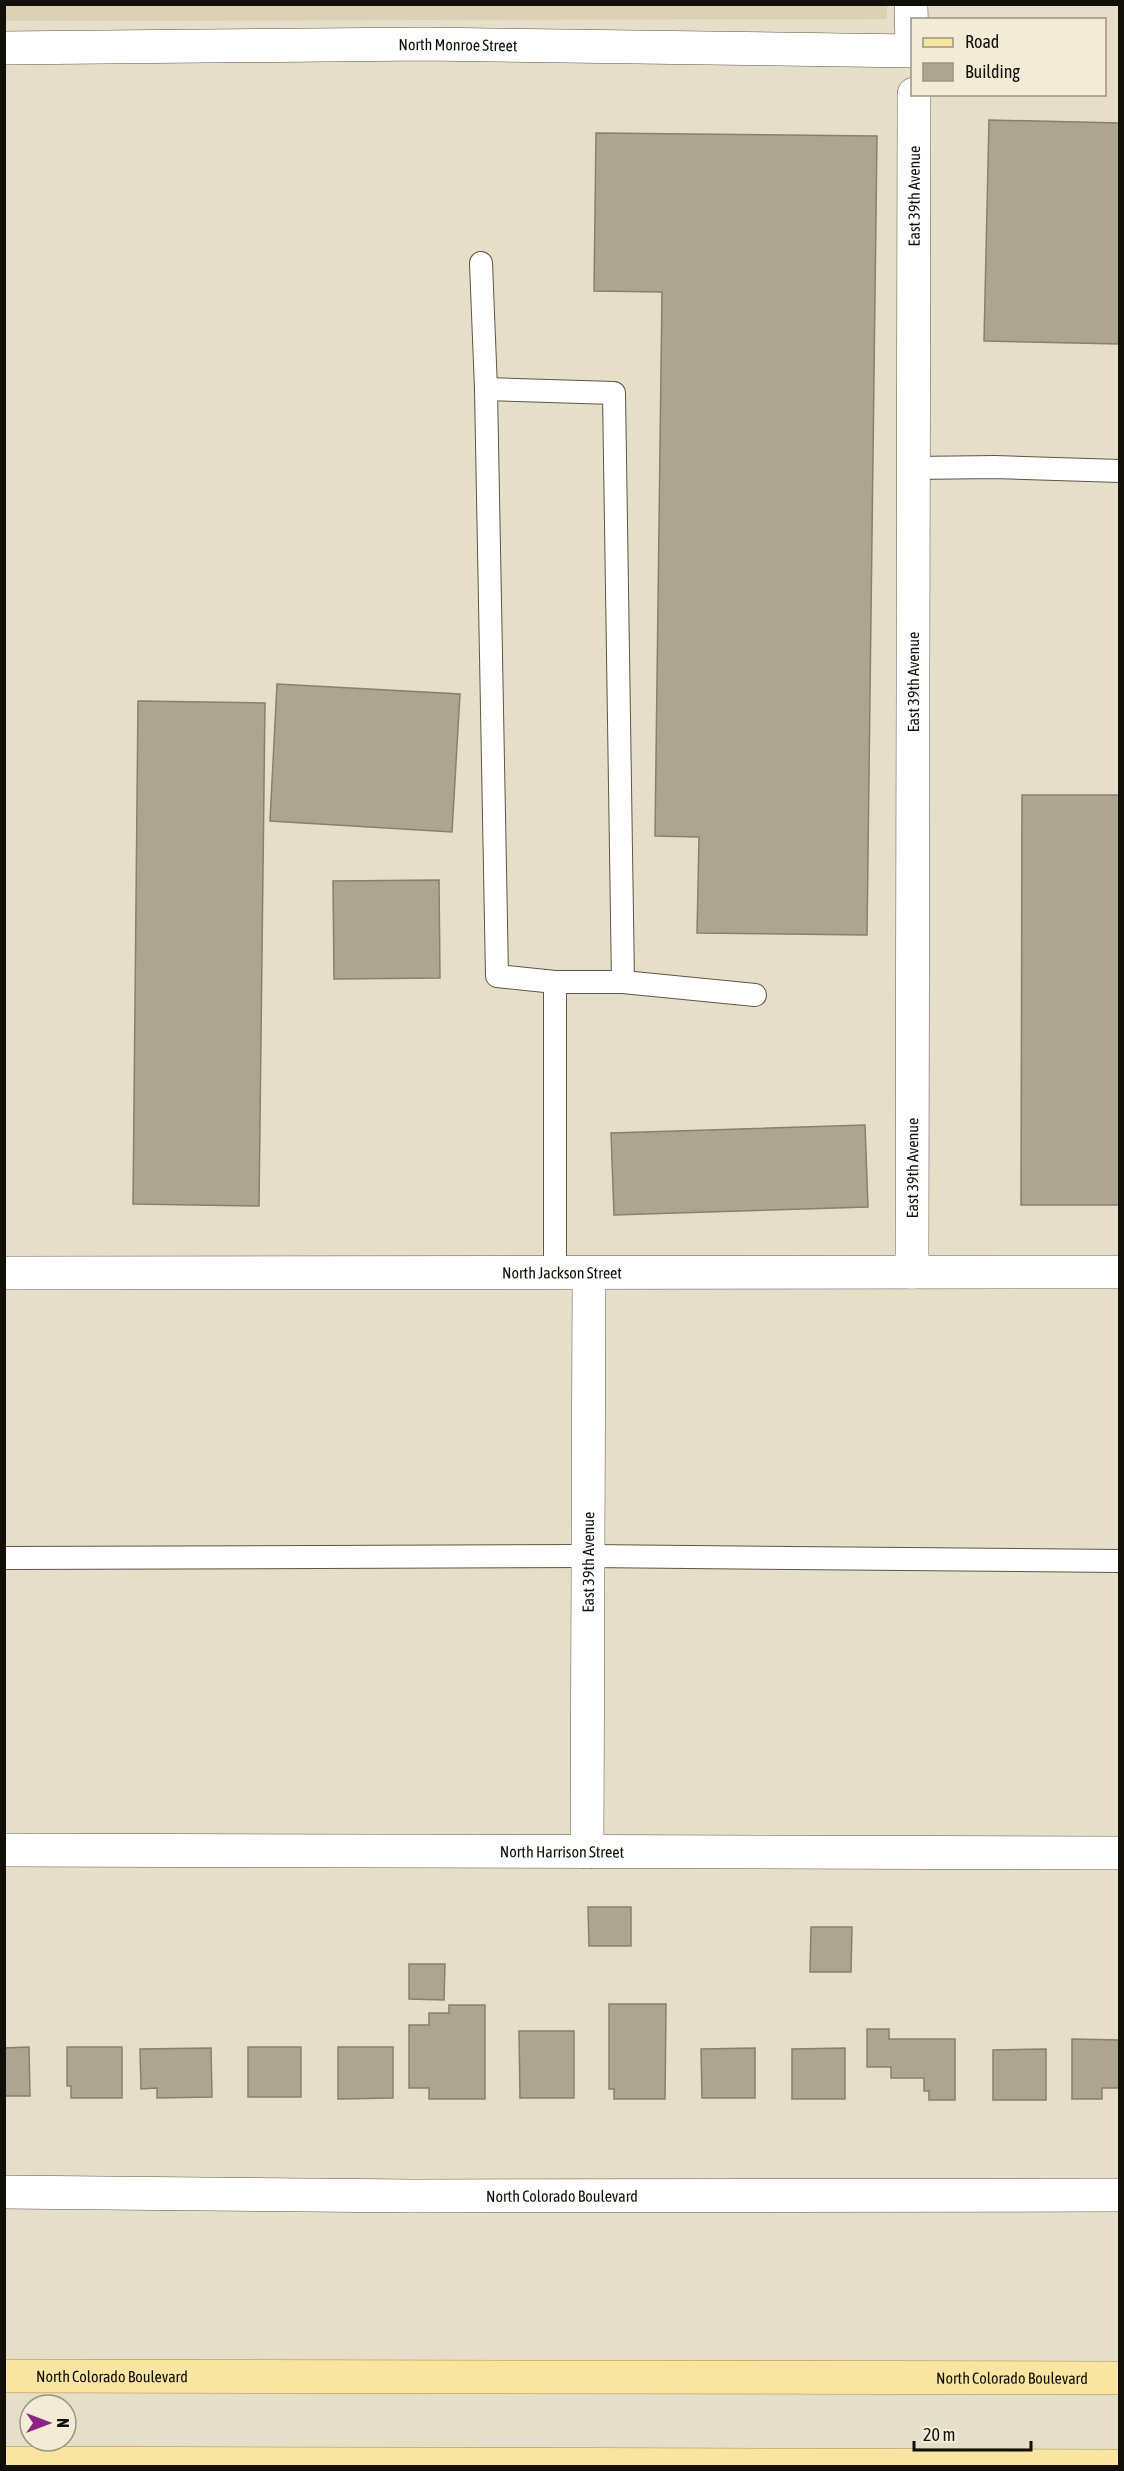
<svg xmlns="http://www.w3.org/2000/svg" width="1124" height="2471" font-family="'Asap Condensed',sans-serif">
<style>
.built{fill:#dbd2b5}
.building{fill:#aca691;stroke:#86806c;stroke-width:1.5}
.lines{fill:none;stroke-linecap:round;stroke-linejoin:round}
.service-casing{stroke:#5d5744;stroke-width:24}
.minor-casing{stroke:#5d5744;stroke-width:34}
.primary-casing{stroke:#a48e43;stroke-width:34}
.service{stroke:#fff;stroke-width:22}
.minor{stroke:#fff;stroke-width:33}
.primary{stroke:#f8e5a2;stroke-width:33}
.labels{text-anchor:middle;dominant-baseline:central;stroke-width:4.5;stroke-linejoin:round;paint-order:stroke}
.street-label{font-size:16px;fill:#110f07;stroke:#f2ecd6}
</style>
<rect width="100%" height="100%" fill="#e5dfc9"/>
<polygon class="built" points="887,4 887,19 4,21 5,4"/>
<g class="building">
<polygon points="989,120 1120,123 1120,344 984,341"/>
<polygon points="596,133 877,136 867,935 697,933 699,837 655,836 662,292 594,291"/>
<polygon points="277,684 460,694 452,832 270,821"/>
<polygon points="138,701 265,703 259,1206 133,1204"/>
<polygon points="1022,795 1120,795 1120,1205 1021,1205"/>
<polygon points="439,880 440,978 334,979 333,881"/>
<polygon points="865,1125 868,1207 614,1215 611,1133"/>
<polygon points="588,1907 631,1907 631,1946 589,1946"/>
<polygon points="811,1927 852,1927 851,1972 810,1972"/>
<polygon points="409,1964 445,1964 444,2000 409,1999"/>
<polygon points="609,2004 666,2004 665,2099 614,2099 614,2089 609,2089"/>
<polygon points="449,2005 485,2005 485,2099 429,2099 429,2088 409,2088 409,2025 429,2025 429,2013 449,2013"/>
<polygon points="867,2029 889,2029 889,2039 955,2039 955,2100 929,2100 929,2091 924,2091 924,2078 891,2078 891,2067 867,2067"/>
<polygon points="519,2031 574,2031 574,2098 520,2098"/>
<polygon points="1072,2039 1120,2040 1119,2088 1102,2088 1102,2099 1072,2099"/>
<polygon points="29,2047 30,2096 4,2096 4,2048"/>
<polygon points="67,2047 122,2047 122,2098 71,2098 71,2086 67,2086"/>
<rect x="248" y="2047" width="53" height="50"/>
<polygon points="338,2047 393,2047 393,2098 338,2099"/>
<polygon points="211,2048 212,2097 157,2098 157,2088 141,2089 140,2049"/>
<polygon points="755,2048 755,2098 702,2098 701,2049"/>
<polygon points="845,2048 845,2099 792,2099 792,2049"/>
<polygon points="1046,2049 1046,2100 993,2100 993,2050"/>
</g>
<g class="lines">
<defs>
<g id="service">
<polyline points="481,263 486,389 497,976 555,982"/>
<polyline points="486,389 614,393 623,982 555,982 555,1274"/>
<polyline points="913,468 995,467 1120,471"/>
<polyline points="623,982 755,995"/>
<polyline points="4,1558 589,1556 1120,1561"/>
</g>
<g id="minor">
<polyline points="911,4 912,48"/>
<path id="s1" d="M4,48l421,-4 487,7"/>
<path id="s2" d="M912,1272l2,-1178"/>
<path id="s3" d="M4,1273l1116,-1"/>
<path id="s4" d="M4,1850l1116,3"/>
<path id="s5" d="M587,1852l2,-578"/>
<path id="s6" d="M4,2192l409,4 707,-1"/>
</g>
<g id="primary">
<path id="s7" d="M4,2376l1116,2"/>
<polyline points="4,2463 1120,2466"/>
</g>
</defs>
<use href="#service" class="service-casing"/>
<use href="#minor" class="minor-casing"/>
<use href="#primary" class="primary-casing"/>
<use href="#service" class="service"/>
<use href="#minor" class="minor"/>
<use href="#primary" class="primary"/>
</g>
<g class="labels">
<g class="street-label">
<text stroke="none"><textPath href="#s1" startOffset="454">North Monroe Street</textPath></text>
<text stroke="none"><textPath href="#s2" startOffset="1076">East 39th Avenue</textPath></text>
<text stroke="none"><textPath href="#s2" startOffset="590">East 39th Avenue</textPath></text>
<text stroke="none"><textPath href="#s2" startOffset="104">East 39th Avenue</textPath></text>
<text stroke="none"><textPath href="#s3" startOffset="558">North Jackson Street</textPath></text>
<text stroke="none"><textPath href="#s5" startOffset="290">East 39th Avenue</textPath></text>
<text stroke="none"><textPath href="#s4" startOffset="558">North Harrison Street</textPath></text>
<text stroke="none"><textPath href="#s6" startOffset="558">North Colorado Boulevard</textPath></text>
<text stroke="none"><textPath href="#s7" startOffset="108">North Colorado Boulevard</textPath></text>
<text stroke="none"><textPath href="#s7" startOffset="1008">North Colorado Boulevard</textPath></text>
</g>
</g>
<rect width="1124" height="2471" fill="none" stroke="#110f07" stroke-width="12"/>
<rect x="911" y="18" width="195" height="78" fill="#f2ecd6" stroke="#989483" stroke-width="1.5"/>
<rect x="923" y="38" width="30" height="9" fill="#f8e5a2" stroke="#989483" stroke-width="1.5"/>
<text x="965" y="48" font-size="18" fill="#110f07">Road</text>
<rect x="923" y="63" width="30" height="18" fill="#aca691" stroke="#989483" stroke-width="1.5"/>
<text x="965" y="78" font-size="18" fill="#110f07">Building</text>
<g transform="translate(48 2423) rotate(90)"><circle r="28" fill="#f2ecd6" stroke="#989483" stroke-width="1.5"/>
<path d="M0-4.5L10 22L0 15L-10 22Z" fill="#8e2387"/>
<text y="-9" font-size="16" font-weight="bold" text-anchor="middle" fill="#110f07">N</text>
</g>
<path d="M914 2441v9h117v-9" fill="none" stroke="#110f07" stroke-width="3"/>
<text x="923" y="2441" font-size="18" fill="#110f07" stroke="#f2ecd6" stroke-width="4.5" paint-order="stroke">20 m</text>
</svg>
